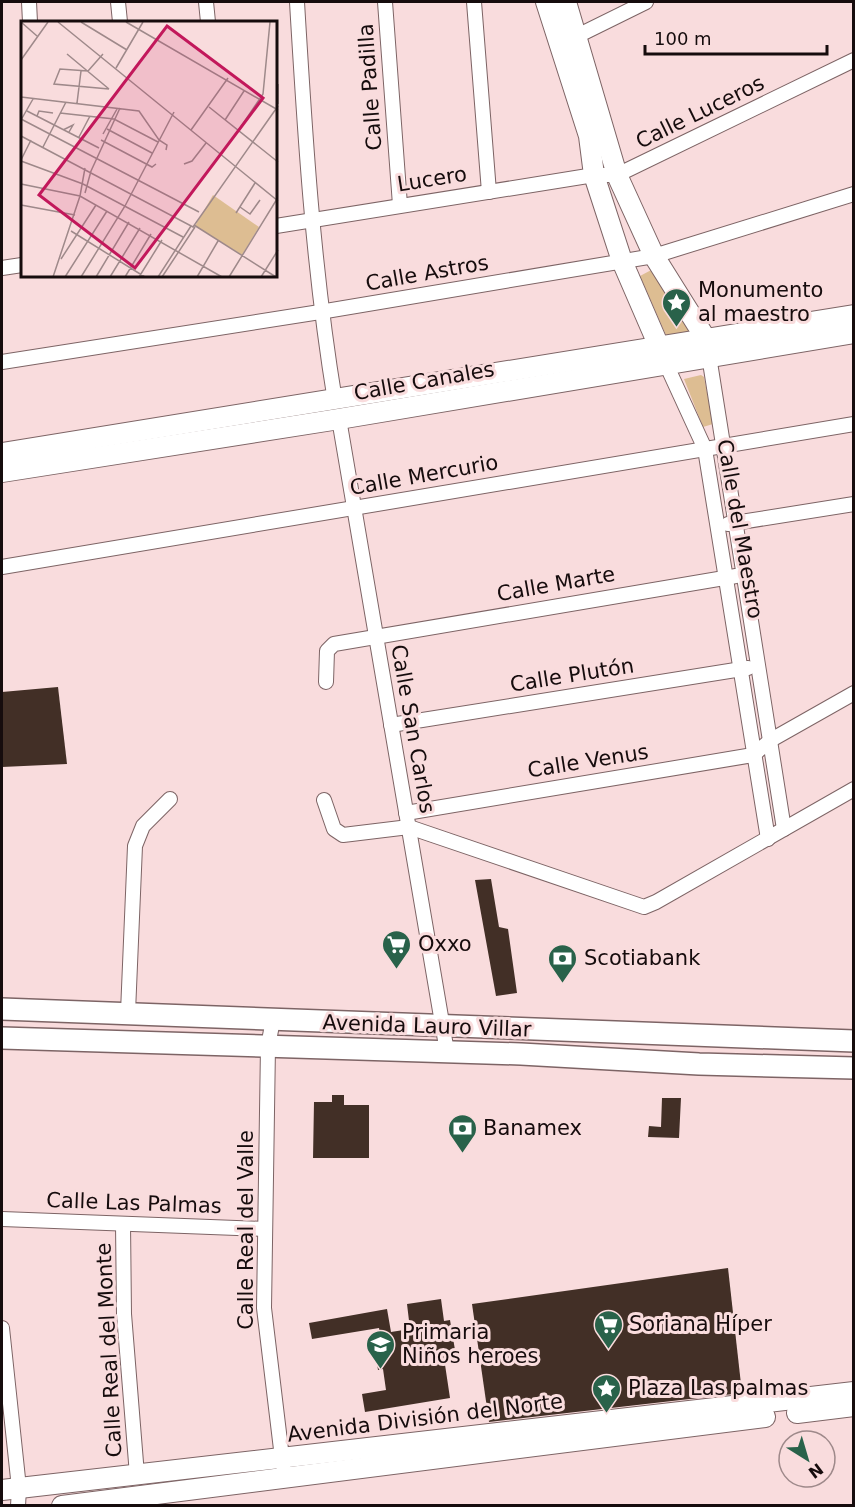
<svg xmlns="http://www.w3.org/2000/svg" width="855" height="1507" font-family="'DejaVu Sans',sans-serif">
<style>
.green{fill:#ddbd92}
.building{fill:#422f26}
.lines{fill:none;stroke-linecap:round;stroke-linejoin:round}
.minor-casing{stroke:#7d6465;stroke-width:16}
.secondary-casing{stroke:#7d6465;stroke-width:22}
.primary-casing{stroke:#7d6465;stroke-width:24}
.minor{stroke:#fff;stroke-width:14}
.secondary{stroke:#fff;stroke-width:20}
.primary{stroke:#fff;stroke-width:21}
.labels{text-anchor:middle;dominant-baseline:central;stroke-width:6;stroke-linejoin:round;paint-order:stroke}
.street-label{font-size:21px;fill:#160c0d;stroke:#f9dcdd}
.poi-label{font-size:21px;fill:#160c0d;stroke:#f9dcdd;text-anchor:start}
.inset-road{fill:none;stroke:#9e898a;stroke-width:1.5}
.view{fill:#c2185b;fill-opacity:0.15;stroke:#c2185b;stroke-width:3}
.inset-edge{fill:none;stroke:#160c0d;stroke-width:3}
</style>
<rect width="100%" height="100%" fill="#f9dcdd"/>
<g class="green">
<polygon points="655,268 698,334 669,342 640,276"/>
<polygon points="701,375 704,377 713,424 703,427 684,379"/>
</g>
<g class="building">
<polygon points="58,687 67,764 2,767 2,692"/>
<polygon points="491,879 499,927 508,929 517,993 496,996 475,880"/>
<polygon points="332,1095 344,1095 344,1105 369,1105 369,1158 313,1158 314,1102 332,1102"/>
<polygon points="662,1098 681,1098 679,1138 648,1137 649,1126 661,1127"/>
<polygon points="728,1268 742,1393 489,1422 472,1304"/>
<polygon points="441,1299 444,1321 450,1320 456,1356 444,1358 450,1398 365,1412 362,1394 386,1390 383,1369 378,1370 375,1351 383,1350 379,1328 312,1339 309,1323 387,1309 391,1332 410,1329 407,1304"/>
</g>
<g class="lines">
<defs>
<g id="minor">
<polyline points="29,2 30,22"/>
<polyline points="118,2 120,22"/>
<polyline points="206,2 208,22"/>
<path d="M297,2c8,134 16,266 38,399"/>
<polyline points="385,2 400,205"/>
<polyline points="474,2 489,192"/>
<polyline points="569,40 646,2"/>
<polyline points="276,226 594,175 617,175 854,60"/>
<polyline points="2,268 22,265"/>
<polyline points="709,356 784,829"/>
<polyline points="2,362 320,312 654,256 854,194"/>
<polyline points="666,364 705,449 768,839"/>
<polyline points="339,419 447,1052"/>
<polyline points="728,524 854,504"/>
<polyline points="2,567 854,424"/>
<polyline points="326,682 327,651 334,644 736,576"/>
<polyline points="391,725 748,668"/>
<polyline points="324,800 334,829 343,835 409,827 644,907 656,902 854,789"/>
<polyline points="406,813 753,755 771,740 854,693"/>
<polyline points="128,1012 135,846 143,826 170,799"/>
<polyline points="273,1020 268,1046 264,1308 283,1466"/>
<polyline points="2,1219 265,1229"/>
<polyline points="123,1224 124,1314 137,1475"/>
<polyline points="2,1328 19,1488 18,1506"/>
</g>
<g id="secondary">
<polyline points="546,2 589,136 594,175 622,261 664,358"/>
<polyline points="566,2 617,175 654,256 706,339 708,351"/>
<polyline points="2,453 854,315"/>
<polyline points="2,472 339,419 854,333"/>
<polyline points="797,1413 854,1406"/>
<polyline points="2,1490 854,1392"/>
<polyline points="62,1506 765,1417"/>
</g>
<g id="primary">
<polyline points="2,1009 854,1041"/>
<polyline points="2,1038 521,1054 699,1064 854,1068"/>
</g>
</defs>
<use href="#minor" class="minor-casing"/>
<use href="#secondary" class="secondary-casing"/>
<use href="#primary" class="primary-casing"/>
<use href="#minor" class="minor"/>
<use href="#secondary" class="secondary"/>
<use href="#primary" class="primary"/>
</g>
<defs>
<symbol id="sight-pin" viewBox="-11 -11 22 30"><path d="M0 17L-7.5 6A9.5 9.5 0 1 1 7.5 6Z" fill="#29624a" stroke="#f9dcdd"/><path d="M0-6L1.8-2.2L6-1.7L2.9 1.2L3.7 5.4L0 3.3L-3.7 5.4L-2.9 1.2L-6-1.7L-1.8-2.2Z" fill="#fff"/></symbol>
<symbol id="supermarket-pin" viewBox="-11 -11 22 30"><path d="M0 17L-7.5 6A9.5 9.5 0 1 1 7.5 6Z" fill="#29624a" stroke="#f9dcdd"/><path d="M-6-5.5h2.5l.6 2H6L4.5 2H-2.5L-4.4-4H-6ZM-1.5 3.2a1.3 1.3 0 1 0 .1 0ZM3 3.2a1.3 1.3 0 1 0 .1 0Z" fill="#fff"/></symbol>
<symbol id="bank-pin" viewBox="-11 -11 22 30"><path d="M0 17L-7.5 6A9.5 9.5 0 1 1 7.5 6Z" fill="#29624a" stroke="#f9dcdd"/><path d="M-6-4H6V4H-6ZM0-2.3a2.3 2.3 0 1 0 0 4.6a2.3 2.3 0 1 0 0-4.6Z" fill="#fff"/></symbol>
<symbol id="school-pin" viewBox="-11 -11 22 30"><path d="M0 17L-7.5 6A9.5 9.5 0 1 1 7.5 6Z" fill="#29624a" stroke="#f9dcdd"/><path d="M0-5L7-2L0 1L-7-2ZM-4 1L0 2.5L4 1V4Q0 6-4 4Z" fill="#fff"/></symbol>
</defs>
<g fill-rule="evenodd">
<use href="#sight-pin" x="660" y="286" width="33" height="45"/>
<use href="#supermarket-pin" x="380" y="928" width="33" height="45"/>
<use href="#bank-pin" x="546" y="942" width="33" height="45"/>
<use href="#bank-pin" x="446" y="1112" width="33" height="45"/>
<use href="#supermarket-pin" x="592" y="1308" width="33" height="45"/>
<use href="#school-pin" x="364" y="1328" width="33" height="45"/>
<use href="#sight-pin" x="590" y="1372" width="33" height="45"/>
</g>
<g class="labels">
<g class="street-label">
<text transform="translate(370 87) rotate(-94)">Calle Padilla</text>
<text transform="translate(700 112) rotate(-26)">Calle Luceros</text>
<text transform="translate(432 179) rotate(-9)">Lucero</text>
<text transform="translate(427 273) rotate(-10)">Calle Astros</text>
<text transform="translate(424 381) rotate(-10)">Calle Canales</text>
<text transform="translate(424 475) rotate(-10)">Calle Mercurio</text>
<text transform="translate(740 529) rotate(80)">Calle del Maestro</text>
<text transform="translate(556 584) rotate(-10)">Calle Marte</text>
<text transform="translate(572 675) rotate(-9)">Calle Plutón</text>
<text transform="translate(413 729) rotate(80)">Calle San Carlos</text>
<text transform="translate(588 761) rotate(-9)">Calle Venus</text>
<text transform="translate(427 1026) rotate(2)">Avenida Lauro Villar</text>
<text transform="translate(134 1203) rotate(2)">Calle Las Palmas</text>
<text transform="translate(246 1230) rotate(-90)">Calle Real del Valle</text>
<text transform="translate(109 1350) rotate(-93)">Calle Real del Monte</text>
<text transform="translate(425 1418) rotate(-7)">Avenida División del Norte</text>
</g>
<g class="poi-label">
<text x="698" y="290">Monumento<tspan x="698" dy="24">al maestro</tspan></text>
<text x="418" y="944">Oxxo</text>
<text x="584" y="958">Scotiabank</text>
<text x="483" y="1128">Banamex</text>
<text x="629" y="1324">Soriana Híper</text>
<text x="402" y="1332">Primaria<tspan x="402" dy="24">Niños heroes</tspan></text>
<text x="628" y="1388">Plaza Las palmas</text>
</g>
</g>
<g transform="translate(21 21)">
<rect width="256" height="256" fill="#f9dcdd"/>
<path d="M192,174l46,32 -17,28 -47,-29z" fill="#ddbd92"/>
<path class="inset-road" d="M0,1l16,14M37,1l220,179M60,1l46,28M105,1l152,88M46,33l42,35M0,39l27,-38M95,47l27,-46M67,50l-28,-2 -6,15 55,5M67,50l15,-17M257,63v20M0,76l118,14 20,29 8,5 -1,5M56,82l4,-32M188,86l69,55M6,90l72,37M39,92l54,6 44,23M16,95l2,-5 14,2M0,98l178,93M0,99l12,-21M204,99l19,-29M86,108l45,24M42,109l10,-5 -4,7M170,109l37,-52M217,110l25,-37 7,-72M82,113l14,-25M0,115l172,91 85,-121M58,116l11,-21M80,119l51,27 4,-3M22,126l23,-45M0,139l10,-20M0,140l62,23 100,53M163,143l8,-3 14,-18M70,150l29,-63M0,163l59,12 142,81M64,172l6,-22M0,184l54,10M219,186l10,7 10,-14M215,192l19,-30M173,204l82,52M50,210l74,46M40,238l35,-54M32,256l27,-81 5,-28M44,256l42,-66M60,256l44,-71 49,-94M75,256l33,-55M89,256l30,-49M104,256l26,-43M118,256l23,-37M137,256l33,-51M141,256l33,-50M176,256l21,-36M208,256l48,-78M240,256l17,-27"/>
<path class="view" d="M146,5l96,72 -128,170 -96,-73z"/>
<rect width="256" height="256" class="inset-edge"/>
</g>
<rect width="855" height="1507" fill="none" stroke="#160c0d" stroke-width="6"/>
<g transform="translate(807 1459) rotate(143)"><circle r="28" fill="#f9dcdd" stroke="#9e898a" stroke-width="1.5"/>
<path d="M0-4.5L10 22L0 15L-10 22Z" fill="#29624a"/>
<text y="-9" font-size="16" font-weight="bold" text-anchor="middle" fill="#160c0d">N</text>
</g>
<path d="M645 45v9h182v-9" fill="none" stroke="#160c0d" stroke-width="3"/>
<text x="654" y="45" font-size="18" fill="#160c0d" stroke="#f9dcdd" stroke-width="4.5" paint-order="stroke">100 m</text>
</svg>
